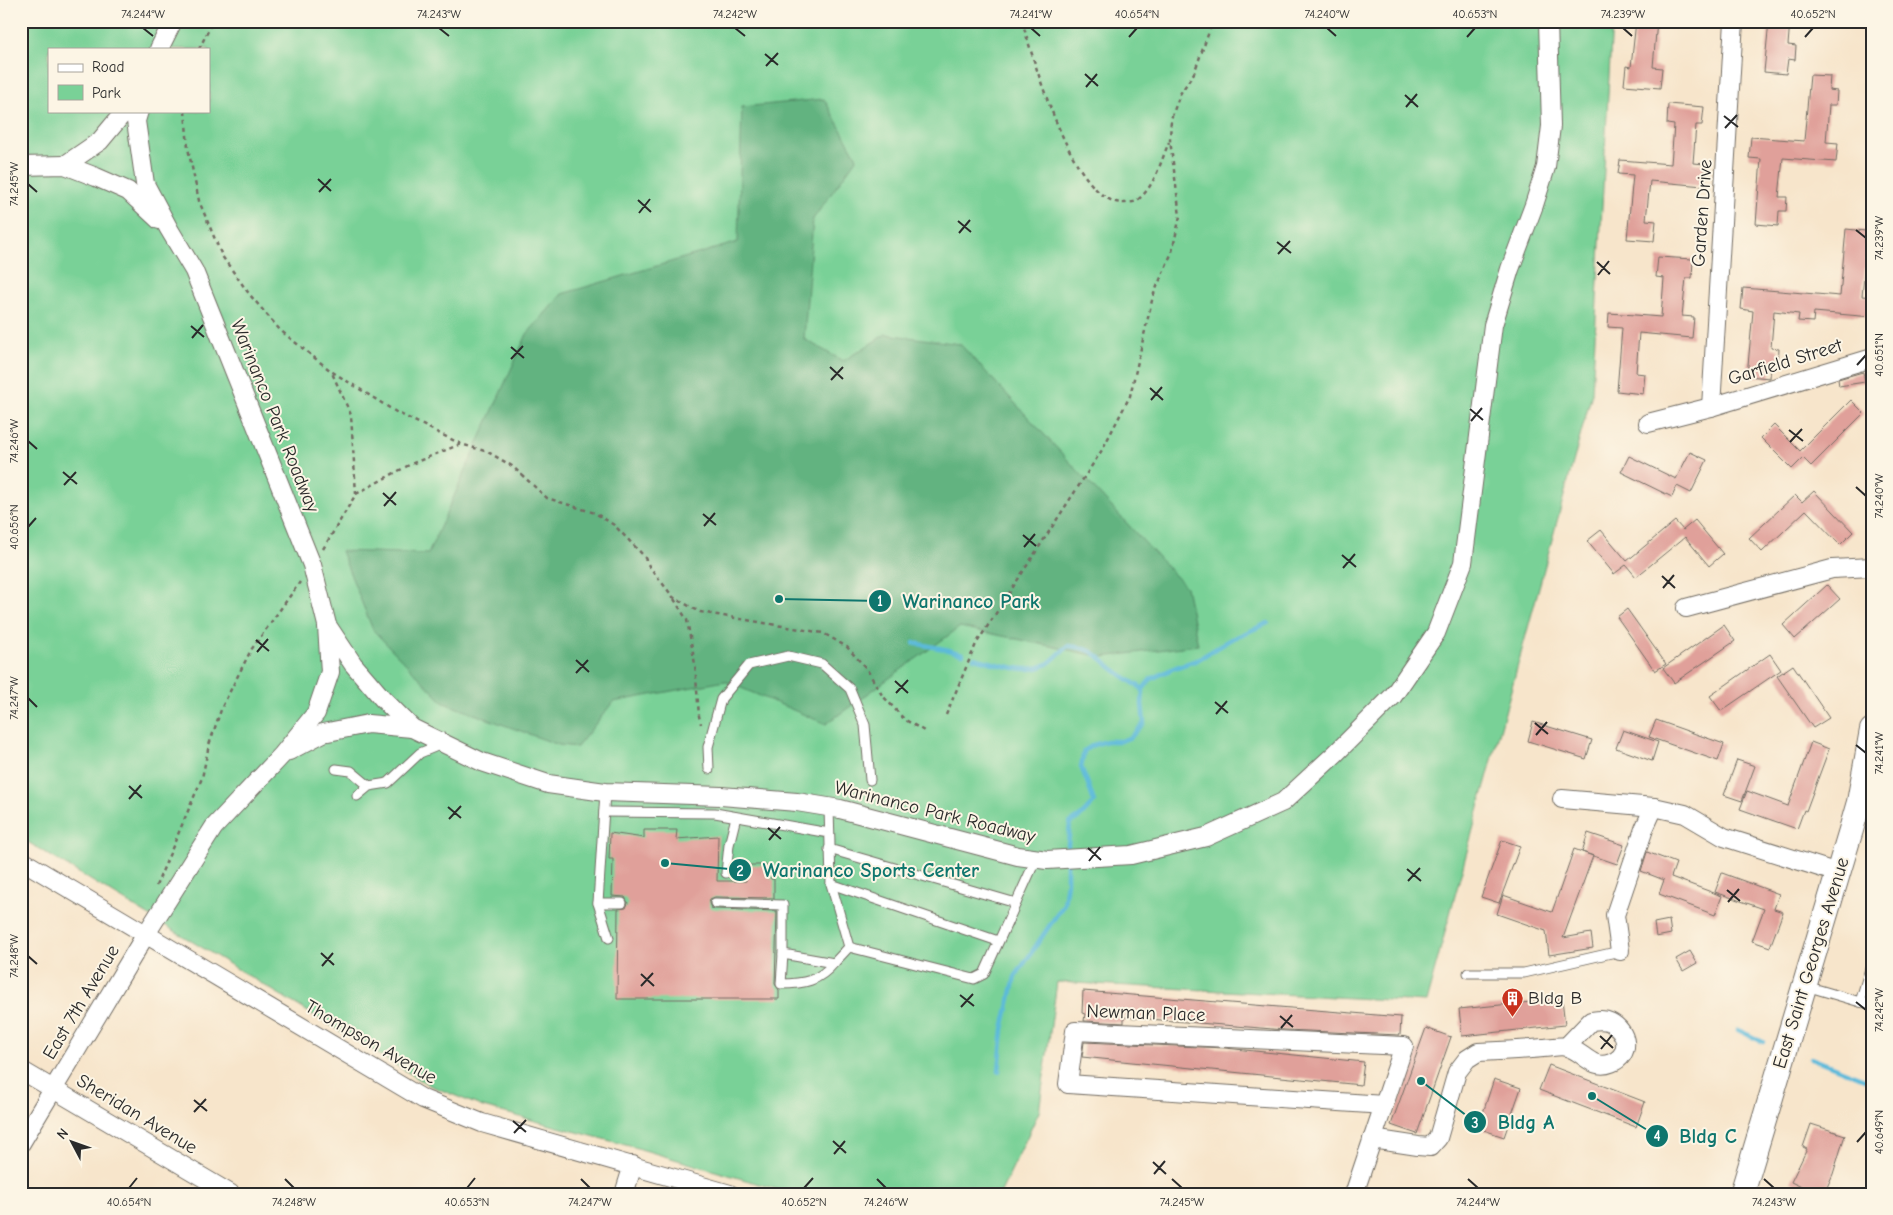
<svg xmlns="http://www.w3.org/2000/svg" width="1893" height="1215" font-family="'Comic Neue',sans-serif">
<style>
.green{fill:#79d197;stroke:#527e61;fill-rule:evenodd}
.forest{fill:#62b380;stroke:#466f56}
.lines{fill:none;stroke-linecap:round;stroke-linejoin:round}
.stream{stroke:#5cbada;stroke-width:4.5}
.building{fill:#e0a09a}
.service-casing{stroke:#726c63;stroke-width:11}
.minor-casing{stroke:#726c63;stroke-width:20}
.secondary-casing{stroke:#726c63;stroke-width:26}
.path{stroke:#726c63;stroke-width:2.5;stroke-dasharray:4 4;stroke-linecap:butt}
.service{stroke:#fff;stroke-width:9}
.minor{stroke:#fff;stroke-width:18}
.secondary{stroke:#fff;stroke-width:24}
.ticks{fill:none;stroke:#2b2b2b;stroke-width:2}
.labels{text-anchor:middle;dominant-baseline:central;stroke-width:4;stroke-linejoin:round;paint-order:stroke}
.street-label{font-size:19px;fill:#2b2b2b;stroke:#fcf5e5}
.poi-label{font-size:19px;fill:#2b2b2b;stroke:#fcf5e5;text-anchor:start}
.leader{fill:none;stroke:#0f766e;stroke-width:2}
.callout-dot{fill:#0f766e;stroke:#fcf5e5;stroke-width:2}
.mark-label{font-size:15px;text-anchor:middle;font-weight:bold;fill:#fff}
.callout-label{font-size:20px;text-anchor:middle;font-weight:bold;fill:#0f766e;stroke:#fcf5e5;stroke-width:4;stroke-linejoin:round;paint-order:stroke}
.neatline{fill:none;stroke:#2b2b2b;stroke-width:2}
.ticks-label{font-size:12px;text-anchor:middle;fill:#2b2b2b}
</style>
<rect width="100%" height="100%" fill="#fcf5e5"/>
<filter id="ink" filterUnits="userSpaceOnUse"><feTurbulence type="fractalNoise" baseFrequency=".02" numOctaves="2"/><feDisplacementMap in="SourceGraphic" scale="10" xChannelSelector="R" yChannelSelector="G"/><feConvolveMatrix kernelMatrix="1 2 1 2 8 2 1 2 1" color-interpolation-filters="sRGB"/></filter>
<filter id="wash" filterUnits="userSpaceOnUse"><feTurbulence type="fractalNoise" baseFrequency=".0096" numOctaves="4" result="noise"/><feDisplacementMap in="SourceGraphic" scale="20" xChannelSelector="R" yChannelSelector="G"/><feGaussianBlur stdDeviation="1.12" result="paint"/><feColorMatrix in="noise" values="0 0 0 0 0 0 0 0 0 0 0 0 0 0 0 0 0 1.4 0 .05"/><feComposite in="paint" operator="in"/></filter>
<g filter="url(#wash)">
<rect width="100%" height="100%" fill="#f7e5cb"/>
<path class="green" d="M21,21h1591l-20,372 -166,609 -369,-20 -18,130 -39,82h-207l-156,-46 -154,-41 -54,-22 -408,-247zM49,49h160v62h-160z"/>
<polygon class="forest" points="824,99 857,158 813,219 804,339 843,361 886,334 960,344 1186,587 1198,645 1102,657 960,627 826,724 725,681 613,702 577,747 559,745 444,703 373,630 341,551 428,554 527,334 562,294 738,242 742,107"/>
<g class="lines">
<g class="stream">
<polyline points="914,643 944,649 963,654"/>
<path d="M974,658c22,5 52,18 73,6 7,-4 14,-13 21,-18 27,2 29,11 48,25 9,7 18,12 27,18"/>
<polyline points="1067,855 1070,823 1081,816 1094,802 1088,784 1081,767 1084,751 1093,745 1107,741 1121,741 1131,737 1144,723 1142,704 1143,689 1151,679 1174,668 1197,660 1232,639 1268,623"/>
<polyline points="1738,1030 1763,1042"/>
<polyline points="1811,1058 1872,1082"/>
<polyline points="999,1071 1003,1029 1015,977 1064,904 1067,882 1067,863"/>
</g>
</g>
<g id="blocks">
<g class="building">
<polygon points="1636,21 1657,21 1653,67 1662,68 1660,88 1624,85 1626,66 1631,67"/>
<polygon points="1769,21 1790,21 1788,45 1796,46 1795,60 1788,59 1786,74 1764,72"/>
<polygon points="1810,75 1830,76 1829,90 1837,91 1836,105 1829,105 1826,142 1838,143 1836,162 1783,158 1779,197 1787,197 1786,211 1779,211 1778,226 1756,224 1761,159 1749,158 1751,137 1804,141"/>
<polygon points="1668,104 1704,107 1702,125 1696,125 1693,163 1705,164 1703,186 1650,181 1646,220 1656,221 1654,241 1627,239 1633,175 1618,174 1620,160 1671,164 1674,125 1667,124"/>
<polygon points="1846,229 1866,231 1865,245 1872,245 1872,260 1866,259 1862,296 1872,297 1872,317 1814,312 1813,322 1798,321 1799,314 1774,311 1771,348 1779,349 1778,364 1771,363 1770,378 1747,376 1753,311 1741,309 1743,288 1840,296"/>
<polygon points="1658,257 1693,259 1692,278 1686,278 1682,316 1694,317 1692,338 1639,333 1636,373 1645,374 1643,394 1617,391 1622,328 1608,327 1609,313 1661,317 1664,278 1656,277"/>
<polygon points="1863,372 1865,382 1839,386 1838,379"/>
<polygon points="1851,400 1864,413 1811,466 1803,458 1792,469 1761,438 1774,425 1800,451"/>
<polygon points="1690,452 1707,460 1691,493 1677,486 1672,497 1621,472 1629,456 1676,479"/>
<polygon points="1814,491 1853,532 1840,545 1806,510 1762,552 1749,538 1795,495 1802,502"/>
<polygon points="1695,520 1723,554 1709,566 1685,537 1636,577 1626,565 1614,574 1587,541 1601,530 1627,561 1675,521 1683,530"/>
<polygon points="1827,585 1840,599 1795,639 1783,625"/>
<polygon points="1627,609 1666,664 1655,671 1617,617"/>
<polygon points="1724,625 1735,641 1674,683 1663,668"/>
<polygon points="1770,654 1781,670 1721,711 1710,696"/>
<polygon points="1793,665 1829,718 1813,728 1777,676"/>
<polygon points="1656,720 1724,744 1718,761 1649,737"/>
<polygon points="1533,722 1592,740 1586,759 1528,741"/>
<polygon points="1623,730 1658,742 1652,761 1616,748"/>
<polygon points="1811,742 1829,749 1806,811 1804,810 1797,829 1740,809 1747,791 1788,806"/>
<polygon points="1737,760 1755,766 1742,801 1724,795"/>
<polygon points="644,830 677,830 676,839 718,836 717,881 746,881 746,865 771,865 771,879 774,879 774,898 715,897 710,899 709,903 711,908 715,909 777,911 775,984 779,990 779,999 617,999 618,909 626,908 628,903 625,897 612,896 613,859 609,859 610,833 644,838"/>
<polygon points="1588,833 1624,845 1617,864 1582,852"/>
<polygon points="1502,840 1520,846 1499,903 1481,897"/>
<polygon points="1574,849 1593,856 1563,938 1591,933 1593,948 1549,955 1546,931 1497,914 1503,895 1552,912"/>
<polygon points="1647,852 1676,863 1671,877 1722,896 1715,915 1659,894 1664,880 1641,871"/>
<polygon points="1722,873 1779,894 1774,909 1783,912 1770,947 1752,941 1764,909 1715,892"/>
<polygon points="1669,920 1671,934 1656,937 1654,923"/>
<polygon points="1690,951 1697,963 1683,971 1676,959"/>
<polygon points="1083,991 1401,1017 1400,1035 1285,1030 1124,1017 1124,1023 1084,1021 1085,1014 1082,1013"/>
<polygon points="1562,999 1565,1025 1462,1036 1459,1009"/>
<polygon points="1426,1028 1451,1037 1417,1134 1391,1125"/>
<polygon points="1084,1042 1225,1048 1364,1062 1361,1085 1082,1057"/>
<polygon points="1549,1065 1645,1102 1636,1127 1539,1090"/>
<polygon points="1494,1079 1521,1088 1504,1137 1478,1128"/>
<polygon points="1811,1124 1845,1135 1833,1174 1824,1194 1816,1194 1791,1182 1807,1149 1803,1147"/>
</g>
</g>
</g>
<g filter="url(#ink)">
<use href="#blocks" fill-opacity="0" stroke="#726c63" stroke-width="1"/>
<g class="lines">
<defs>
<g id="service">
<polyline points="1872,204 1872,211"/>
<polyline points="336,769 351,771 369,786"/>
<polyline points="709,769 708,747 721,699 749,665 788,656 822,664 850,689 865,725 870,780"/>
<polyline points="605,792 598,903 609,938"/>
<polyline points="357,796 369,786 388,783 420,753 442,744"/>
<polyline points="829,807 831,884 849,947"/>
<polyline points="604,812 715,813 829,833"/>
<polyline points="829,849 1016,903"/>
<polyline points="726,873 729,845 736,817"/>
<polyline points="831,884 998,941"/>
<polyline points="598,903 622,903"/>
<path d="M715,903l68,2v49l-2,30c23,0 38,-3 53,-21"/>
<polyline points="849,947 974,979 984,974 1036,859"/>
<polyline points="783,954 834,963 849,947"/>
<polyline points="1468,973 1524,973 1620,951"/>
<polyline points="1806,986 1860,1002 1872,1004"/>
<polyline points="1860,1002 1872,962"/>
</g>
<g id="minor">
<polyline points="159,49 173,21"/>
<polyline points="139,111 136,121 145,184 169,229 194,271 312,565 327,625 353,664 383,699 412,728 482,762 548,784 605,792 721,796 797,802 840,809 1018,856 1047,860 1131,855 1206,837 1283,802 1335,754 1393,696 1436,633 1463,563 1493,325 1510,269 1534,205 1546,167 1551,126 1548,21"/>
<polyline points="65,165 100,141 125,111"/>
<polyline points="21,166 65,165 96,177 128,191 159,220"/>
<polyline points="1711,407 1734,21"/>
<polyline points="1648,423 1711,407 1872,358"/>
<polyline points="1686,608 1832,569 1872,567"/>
<polyline points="289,751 323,733 368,724 412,728"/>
<polyline points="1562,799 1654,807 1685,814 1724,837 1838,873"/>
<polyline points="21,860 423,1099 482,1123 730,1194"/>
<polyline points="1620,951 1615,915 1644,829 1654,807"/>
<polyline points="21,1070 231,1194"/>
<path d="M1372,1139l46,7 12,1 8,-9 19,-66 10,-13 11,-7c22,-1 43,-2 65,-4 7,0 17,-3 23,-1 17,3 25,24 45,16 21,-8 17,-32 -1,-41 -6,-3 -12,-2 -19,-1l-25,26"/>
<polyline points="21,1143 146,934 214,827 282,755 316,713 330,672 327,626"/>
<polyline points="624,1194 633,1165"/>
<path d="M1354,1194c17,-50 33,-99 50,-148l-329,-15 -7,53 316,21"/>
</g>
<polyline id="secondary" points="1742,1194 1851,830 1859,802 1872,730"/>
</defs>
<use href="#service" class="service-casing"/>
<use href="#minor" class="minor-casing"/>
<use href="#secondary" class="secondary-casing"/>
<g class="path">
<path d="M1022,21c12,40 52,185 103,182 3,-1 8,0 11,-2 18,-12 25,-40 33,-59"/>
<polyline points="199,49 213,21"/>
<polyline points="185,111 188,148 199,201 222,256 250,295 280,330 331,371 396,412 461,444 488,452 512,466 547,498 595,513 614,525 644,556 649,566 673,597 700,612 823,633 847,647 866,668 882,695 904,719 924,731"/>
<polyline points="356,494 411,464 461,444"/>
<polyline points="323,549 356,494 351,415 332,373"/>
<polyline points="674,599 687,620 695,664 699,716 701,724"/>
<polyline points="946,715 976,644 1102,450 1130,396 1153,296 1172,252 1180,216 1170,140 1171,119 1180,94 1194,73 1213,21"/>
<polyline points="156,886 202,778 209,745 222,707 251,650 300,582"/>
</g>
<use href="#service" class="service"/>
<use href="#minor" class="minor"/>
<use href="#secondary" class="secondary"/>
</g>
</g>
<path class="ticks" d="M143,28l10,8M439,28l10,8M735,28l10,8M1031,28l9,8M1327,28l9,8M1623,28l9,8M1129,37l8,-9M1467,37l8,-9M1805,37l8,-9M765,54l13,11M766,66l12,-13M1085,74l13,12M1086,87l11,-13M1405,95l13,12M1406,107l11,-13M1724,116l14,11M1725,128l12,-13M318,179l13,12M28,184l9,8M319,192l12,-13M638,200l13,12M639,213l11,-14M958,221l13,11M1856,230l10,8M959,233l11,-13M1277,242l14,11M1278,254l12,-13M1597,262l13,12M1598,275l11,-14M191,326l13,11M192,338l11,-13M511,347l13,11M511,359l12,-13M1857,365l9,-10M830,367l13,12M831,380l12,-13M1150,388l13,12M1151,400l11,-13M1470,409l13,11M1471,421l11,-13M1789,430l14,11M28,441l9,8M1790,442l12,-13M63,472l14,12M64,485l12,-13M1856,487l10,9M383,493l13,12M384,506l12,-14M703,514l13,11M704,526l11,-13M28,527l8,-9M1023,535l13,11M1024,547l11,-13M1342,555l14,12M1343,568l12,-14M1662,576l13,12M1663,588l11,-13M256,640l13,11M257,652l11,-13M576,660l13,12M576,673l12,-13M895,681l13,12M896,693l12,-13M28,698l9,9M1215,702l13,11M1216,714l11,-13M1535,723l13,11M1536,735l11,-13M1856,745l10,8M129,786l13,12M129,799l12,-14M448,807l13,11M449,819l12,-13M768,828l13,11M769,840l11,-13M1088,848l13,12M1089,861l11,-14M1407,869l14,12M1408,881l12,-13M1727,890l13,11M1728,902l11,-13M321,953l13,12M28,956l9,8M322,966l11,-13M641,974l13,12M641,986l12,-13M960,995l14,11M1856,1002l10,8M961,1007l12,-13M1280,1016l13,11M1281,1028l11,-13M1600,1036l13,12M1601,1049l11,-14M194,1100l13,11M194,1112l12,-13M513,1121l13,11M514,1133l12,-13M833,1141l13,12M1857,1142l9,-10M834,1154l11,-13M1153,1162l13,12M1154,1174l11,-13M285,1179l9,9M581,1179l9,9M877,1179l9,9M1172,1179l10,9M1468,1179l10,9M1764,1179l10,9M129,1188l8,-10M467,1188l8,-10M804,1188l9,-10"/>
<defs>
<symbol id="building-pin" viewBox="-11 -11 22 30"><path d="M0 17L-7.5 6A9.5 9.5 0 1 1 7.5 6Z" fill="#c8321e" stroke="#fcf5e5"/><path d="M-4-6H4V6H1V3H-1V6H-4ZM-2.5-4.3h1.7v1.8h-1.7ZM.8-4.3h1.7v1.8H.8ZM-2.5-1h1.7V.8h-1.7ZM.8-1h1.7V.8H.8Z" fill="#fff"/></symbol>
</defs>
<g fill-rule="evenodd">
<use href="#building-pin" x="1500" y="986" width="25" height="34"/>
</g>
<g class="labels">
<g class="street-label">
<text transform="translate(1702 213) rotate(-86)">Garden Drive</text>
<text transform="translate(1785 362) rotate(-17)">Garfield Street</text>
<text transform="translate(275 416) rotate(68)">Warinanco Park Roadway</text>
<text transform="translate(935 812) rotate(14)">Warinanco Park Roadway</text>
<text transform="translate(1811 963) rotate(-73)">East Saint Georges Avenue</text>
<text transform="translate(81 1002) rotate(-59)">East 7th Avenue</text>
<text transform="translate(1146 1013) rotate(2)">Newman Place</text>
<text transform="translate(371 1042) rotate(30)">Thompson Avenue</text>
<text transform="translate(137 1114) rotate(31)">Sheridan Avenue</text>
</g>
<g class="poi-label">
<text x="1528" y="998">Bldg B</text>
</g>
</g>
<path class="leader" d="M779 599L880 601M665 863L740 870M1421 1081L1475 1122M1592 1096L1657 1136"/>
<g class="callout-dot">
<circle cx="779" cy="599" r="5"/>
<circle cx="665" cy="863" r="5"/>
<circle cx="1421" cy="1081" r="5"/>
<circle cx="1592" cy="1096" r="5"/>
<circle cx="880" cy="601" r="12"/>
<circle cx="740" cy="870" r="12"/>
<circle cx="1475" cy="1122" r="12"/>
<circle cx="1657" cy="1136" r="12"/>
</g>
<g class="mark-label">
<text x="880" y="606">1</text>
<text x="740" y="876">2</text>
<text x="1475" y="1128">3</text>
<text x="1657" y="1141">4</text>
</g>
<g class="callout-label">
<text x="971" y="608">Warinanco Park</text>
<text x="871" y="877">Warinanco Sports Center</text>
<text x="1526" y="1129">Bldg A</text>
<text x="1708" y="1143">Bldg C</text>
</g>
<rect width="1893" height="1215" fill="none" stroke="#fcf5e5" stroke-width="55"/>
<rect x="48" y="48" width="162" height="65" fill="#fcf5e5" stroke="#a8a49b"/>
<rect x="58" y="64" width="25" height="8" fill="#ffffff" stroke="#a8a49b"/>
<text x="92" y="72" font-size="15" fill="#2b2b2b">Road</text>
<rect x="58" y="85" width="25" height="15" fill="#79d197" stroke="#a8a49b"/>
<text x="92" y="98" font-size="15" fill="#2b2b2b">Park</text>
<g transform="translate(72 1142) rotate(311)" stroke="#fcf5e5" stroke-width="4" paint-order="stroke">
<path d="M0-4L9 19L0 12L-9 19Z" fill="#2b2b2b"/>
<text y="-8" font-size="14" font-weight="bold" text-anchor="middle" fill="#2b2b2b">N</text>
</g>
<rect x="28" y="28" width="1838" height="1160" class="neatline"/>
<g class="ticks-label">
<text x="143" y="18">74.244°W</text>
<text x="439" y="18">74.243°W</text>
<text x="735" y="18">74.242°W</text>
<text x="1031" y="18">74.241°W</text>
<text x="1137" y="18">40.654°N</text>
<text x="1327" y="18">74.240°W</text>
<text x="1475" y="18">40.653°N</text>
<text x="1623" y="18">74.239°W</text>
<text x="1813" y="18">40.652°N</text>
<text transform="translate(14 184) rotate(-90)" y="4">74.245°W</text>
<text transform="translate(1879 238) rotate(-90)" y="4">74.239°W</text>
<text transform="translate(1879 355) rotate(-90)" y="4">40.651°N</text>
<text transform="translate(14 441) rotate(-90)" y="4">74.246°W</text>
<text transform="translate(1879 496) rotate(-90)" y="4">74.240°W</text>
<text transform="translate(14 527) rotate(-90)" y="4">40.656°N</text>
<text transform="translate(14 698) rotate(-90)" y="4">74.247°W</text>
<text transform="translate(1879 753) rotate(-90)" y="4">74.241°W</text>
<text transform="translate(14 956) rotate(-90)" y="4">74.248°W</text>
<text transform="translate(1879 1010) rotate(-90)" y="4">74.242°W</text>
<text transform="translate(1879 1132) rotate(-90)" y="4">40.649°N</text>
<text x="129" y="1206">40.654°N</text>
<text x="294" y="1206">74.248°W</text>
<text x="467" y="1206">40.653°N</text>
<text x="590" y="1206">74.247°W</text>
<text x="804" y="1206">40.652°N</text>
<text x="886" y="1206">74.246°W</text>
<text x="1182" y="1206">74.245°W</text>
<text x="1478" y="1206">74.244°W</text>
<text x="1774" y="1206">74.243°W</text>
</g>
</svg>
